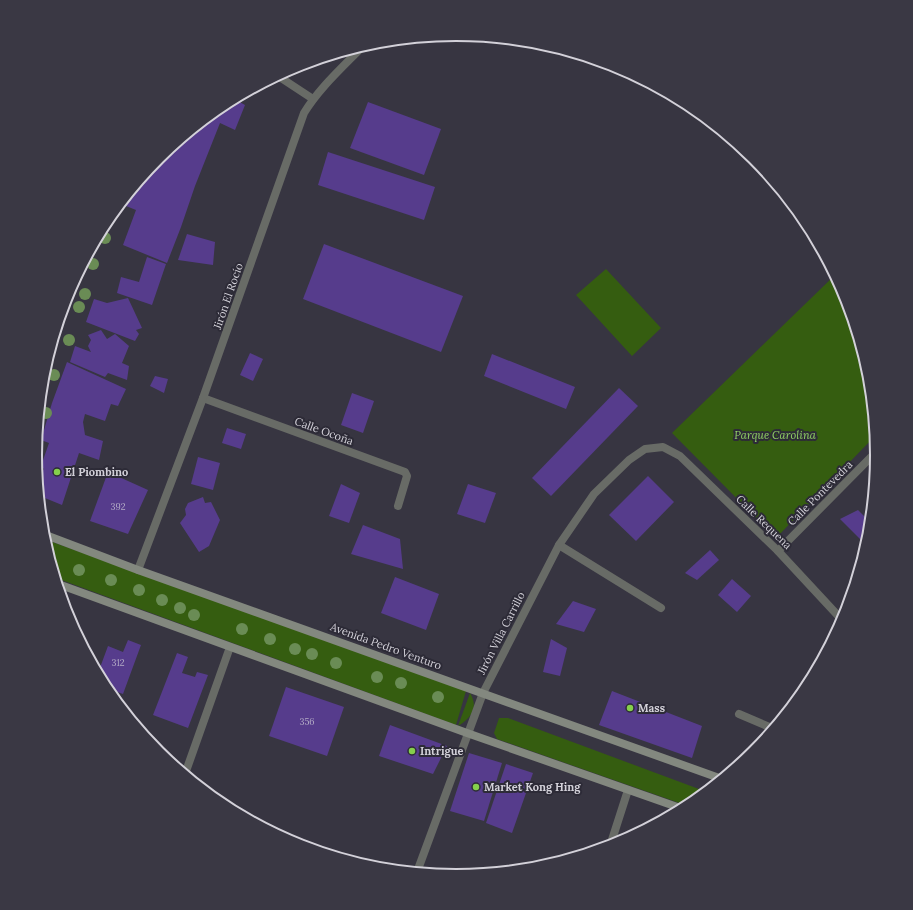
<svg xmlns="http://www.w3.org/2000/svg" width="913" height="910" font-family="Lora,serif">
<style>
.green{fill:#355d10}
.building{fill:#563c8c}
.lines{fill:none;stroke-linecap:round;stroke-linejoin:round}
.lane{stroke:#686b66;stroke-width:8}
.street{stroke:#686b66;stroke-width:8}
.secondary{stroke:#83887f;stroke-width:8}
.tree{fill:#6a8c55}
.poi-dot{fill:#85cf4c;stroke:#2d2b37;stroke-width:1.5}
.labels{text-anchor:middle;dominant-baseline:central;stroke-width:4;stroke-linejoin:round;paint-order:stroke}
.number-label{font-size:9px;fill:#b4acc6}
.street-label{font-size:11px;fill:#d3d1d9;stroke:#2d2b37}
.park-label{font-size:11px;font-style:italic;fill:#93d466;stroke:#2d2b37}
.poi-label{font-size:11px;font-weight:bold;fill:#d3d1d9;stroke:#2d2b37;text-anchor:start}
.rim{fill:none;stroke:#d3d1d9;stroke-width:2}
</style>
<rect width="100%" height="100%" fill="#373541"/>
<g class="green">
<polygon points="606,269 661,328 632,356 576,295"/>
<polygon points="835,275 846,294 869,373 876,435 776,538 672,433"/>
<polygon points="44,539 466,691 456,725 56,578"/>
<path d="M470,693c9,15 1,25 -12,33z"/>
<polygon points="499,718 508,718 707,792 688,806 497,739 494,733"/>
</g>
<g class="building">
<polygon points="234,99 245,105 235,130 220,123 195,186 181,227 167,263 123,245 136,210 126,206 133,189 159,157 223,105"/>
<polygon points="368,102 441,129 424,175 350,148"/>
<polygon points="328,152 435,187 424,220 318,185"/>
<polygon points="187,234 215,242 213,265 178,260"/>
<polygon points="324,244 463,296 441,352 303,299"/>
<polygon points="147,257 166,264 152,305 117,293 121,277 139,282"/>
<polygon points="128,298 142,328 136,330 139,334 135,341 86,322 94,299 107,303"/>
<polygon points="101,330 107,339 115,334 129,346 122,363 129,366 127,380 108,373 105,377 70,362 75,346 91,352 88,346 91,340 88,335"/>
<polygon points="250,353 263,359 253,381 240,375"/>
<polygon points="492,354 575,387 566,409 484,376"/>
<polygon points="67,362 126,389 118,406 111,404 105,421 85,414 83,422 85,435 103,441 99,460 79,453 62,505 40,496 38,482 41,478 39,475 44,469 41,466 49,443 41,440 52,403"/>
<polygon points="155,376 168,379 164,393 150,386"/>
<polygon points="619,388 638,406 551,496 532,478"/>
<polygon points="352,393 374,401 363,433 341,425"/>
<polygon points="227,428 246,434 241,449 222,443"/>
<polygon points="198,457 220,463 213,490 191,484"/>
<polygon points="108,472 148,490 128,534 90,521"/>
<polygon points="648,476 674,502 636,541 609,515"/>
<polygon points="341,484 360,493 349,523 329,516"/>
<polygon points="468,484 496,493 485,523 457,514"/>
<polygon points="203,497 205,503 211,502 220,520 209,546 199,552 180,523 186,515 185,509 188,503"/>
<polygon points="858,510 871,523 869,538 864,543 840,519"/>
<polygon points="363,525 400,539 403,569 351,554"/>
<polygon points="710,550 719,560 697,580 685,573"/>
<polygon points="395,577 439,594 426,630 381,613"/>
<polygon points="732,579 751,596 737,612 718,595"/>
<polygon points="573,601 596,609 584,632 556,624"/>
<polygon points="551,639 567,648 560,676 543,672"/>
<polygon points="128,640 141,645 123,694 106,688 98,673 108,646 123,652"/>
<polygon points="177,653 188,657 182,673 195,677 197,672 208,675 188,728 153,715"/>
<polygon points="286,687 344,707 327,756 269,736"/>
<polygon points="612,691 702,726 692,758 599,725"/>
<polygon points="390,725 447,746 433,774 379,756"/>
<polygon points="469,753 502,763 484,821 450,811"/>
<polygon points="506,764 533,773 512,833 486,823"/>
</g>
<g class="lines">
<polyline class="lane" points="739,714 774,729"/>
<g class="street">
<polyline points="278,76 313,99"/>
<polyline points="62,313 75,279"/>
<polyline points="203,398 405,472 407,476 398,506"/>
<polyline points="559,545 661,608"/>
<polyline points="778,551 877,451"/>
<path d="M138,570l65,-172 101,-285c16,-26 39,-46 60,-68"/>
<polyline points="185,774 230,647"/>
<polyline points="610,846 628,790"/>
<polyline points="417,872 483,693 559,545 594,494 629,460 645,449 663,447 680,456 778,551 843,621"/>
</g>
<g class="secondary">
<polyline points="43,534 138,570 722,779"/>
<polyline points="58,584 467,733 683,809"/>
</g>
</g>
<g class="tree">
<circle cx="105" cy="238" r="6"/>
<circle cx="93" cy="264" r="6"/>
<circle cx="85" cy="294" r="6"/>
<circle cx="79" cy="307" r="6"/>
<circle cx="69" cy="340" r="6"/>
<circle cx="54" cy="375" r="6"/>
<circle cx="46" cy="413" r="6"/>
<circle cx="79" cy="570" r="6"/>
<circle cx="111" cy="580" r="6"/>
<circle cx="139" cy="590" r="6"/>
<circle cx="162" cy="600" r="6"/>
<circle cx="180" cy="608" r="6"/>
<circle cx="194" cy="615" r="6"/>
<circle cx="242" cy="629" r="6"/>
<circle cx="270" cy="639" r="6"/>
<circle cx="295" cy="649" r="6"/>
<circle cx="312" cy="654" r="6"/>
<circle cx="336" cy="663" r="6"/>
<circle cx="377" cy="677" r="6"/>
<circle cx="401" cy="683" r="6"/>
<circle cx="438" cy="697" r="6"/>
</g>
<g class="poi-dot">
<circle cx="57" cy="472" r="4"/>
<circle cx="630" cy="708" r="4"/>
<circle cx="412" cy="751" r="4"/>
<circle cx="476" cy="787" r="4"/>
</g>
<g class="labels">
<g class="number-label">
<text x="118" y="506">392</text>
<text x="118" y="662">312</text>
<text x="307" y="721">356</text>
</g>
<g class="street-label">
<text transform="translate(228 296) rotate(-71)">Jirón El Rocío</text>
<text transform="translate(324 431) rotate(20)">Calle Ocoña</text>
<text transform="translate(820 493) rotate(-45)">Calle Pontevedra</text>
<text transform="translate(764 522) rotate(44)">Calle Requena</text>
<text transform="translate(501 633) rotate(-63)">Jirón Villa Carrillo</text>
<text transform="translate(386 646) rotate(20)">Avenida Pedro Venturo</text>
</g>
<g class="park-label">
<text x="775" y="435">Parque Carolina</text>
</g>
<g class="poi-label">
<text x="65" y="472">El Piombino</text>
<text x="638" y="708">Mass</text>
<text x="420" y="751">Intrigue</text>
<text x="484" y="787">Market Kong Hing</text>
</g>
</g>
<path d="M0 0H913V910H0ZM42 455a414 414 0 1 1 828 0a414 414 0 1 1-828 0Z" fill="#3a3844" fill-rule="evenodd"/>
<path class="rim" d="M42 455a414 414 0 1 1 828 0a414 414 0 1 1-828 0Z"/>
</svg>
